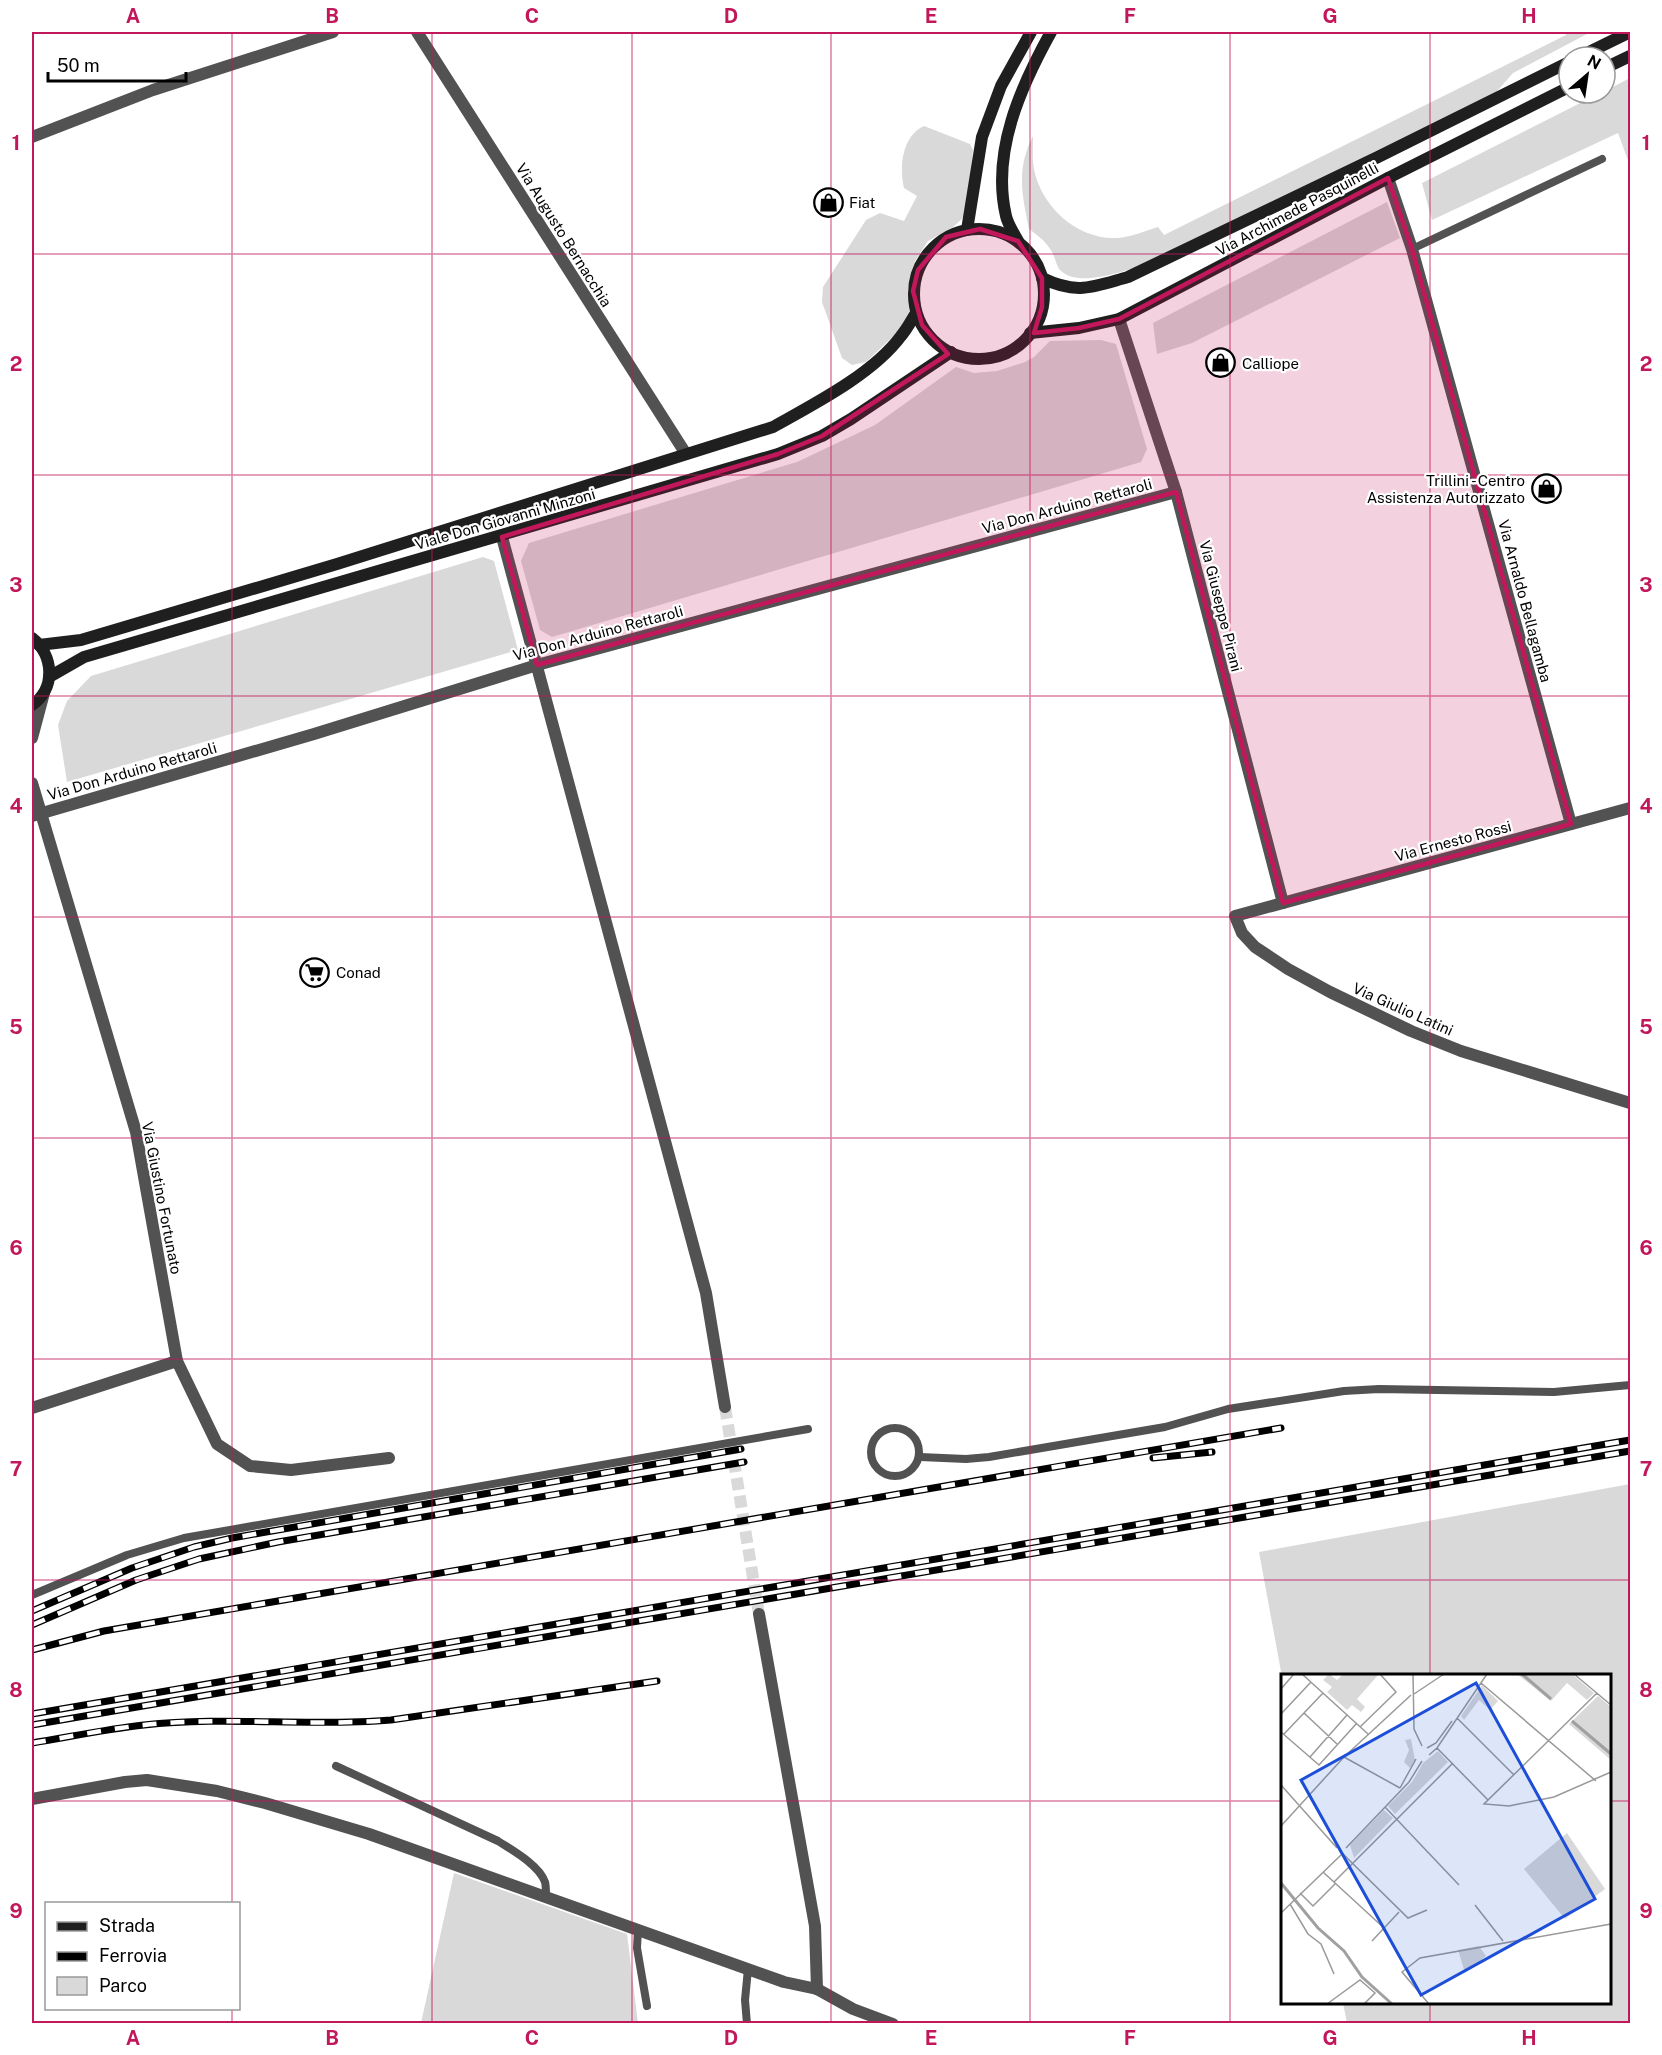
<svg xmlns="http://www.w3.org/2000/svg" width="1662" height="2055" font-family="'Public Sans',sans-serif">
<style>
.green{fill:#d9d9d9}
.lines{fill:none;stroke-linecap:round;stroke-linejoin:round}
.minor-tunnel{stroke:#d9d9d9;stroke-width:12;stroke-dasharray:12 6;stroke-linecap:butt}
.service{stroke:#525252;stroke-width:8}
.minor{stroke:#525252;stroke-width:12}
.secondary{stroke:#1f1f1f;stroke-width:12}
.rail-casing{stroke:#000;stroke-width:7}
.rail{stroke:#fff;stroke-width:4.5;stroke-dasharray:14;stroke-linecap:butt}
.marked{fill:#c2185b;fill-opacity:0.2;stroke:#c2185b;stroke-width:4.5;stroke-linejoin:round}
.grid{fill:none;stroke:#c2185b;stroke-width:1.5;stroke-opacity:0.55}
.labels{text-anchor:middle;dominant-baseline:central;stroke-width:4.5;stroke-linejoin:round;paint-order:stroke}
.poi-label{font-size:15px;fill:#000;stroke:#fff;text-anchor:start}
.street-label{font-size:15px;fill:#000;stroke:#fff}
.inset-river{fill:none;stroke:#a0a0a0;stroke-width:3}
.inset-road{fill:none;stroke:#999;stroke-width:1.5}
.view{fill:#1d4ed8;fill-opacity:0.15;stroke:#1d4ed8;stroke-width:3}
.inset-edge{fill:none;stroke:#000;stroke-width:3}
.neatline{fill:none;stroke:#c2185b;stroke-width:2}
.grid-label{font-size:20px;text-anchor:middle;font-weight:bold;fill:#c2185b}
</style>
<rect width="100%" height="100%" fill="#fff"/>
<g class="green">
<path d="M1565,32h22v2l-74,39 -21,24 -344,166c-21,7 -71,27 -89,6 -3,-5 -4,-12 -7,-17 -6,-11 -14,-16 -23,-23 -7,-34 -13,-60 4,-93 0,11 -1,23 1,33 7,38 44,71 83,69 14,-1 28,-7 41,-11l6,8 402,-200z"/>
<polygon points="1630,78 1630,166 1618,133 1432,220 1422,183 1600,93 1605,93 1605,91"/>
<path d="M924,126l46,18 3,6 -5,57 -5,11 -10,9 -25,14 -13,20 -7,28 2,25 -9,15 -35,33 -14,3 -10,-7 -20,-56 1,-15 43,-67 14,-7 24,8 13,-25 -13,-8c-5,-21 -2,-52 20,-62z"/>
<polygon points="1387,202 1400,238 1192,343 1157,354 1153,323"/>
<polygon points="1101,340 1116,344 1147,449 1141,462 552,637 540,630 521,561 529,543 797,462 875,425 956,367 974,373 997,371 1025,362 1034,357 1050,341"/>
<polygon points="483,557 494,561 518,650 67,782 58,725 67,701 91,676"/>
<polygon points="1630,1484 1630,2023 1347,2023 1343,2003 1610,2002 1610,1676 1282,1677 1259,1552"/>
<polygon points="454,1873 627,1934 638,2023 421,2023"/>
</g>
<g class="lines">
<polyline class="minor-tunnel" points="725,1407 759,1614"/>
<g class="service">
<polyline points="1412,249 1602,159"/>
<circle cx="895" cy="1452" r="24"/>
<polyline points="920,1457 966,1459 989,1457 1165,1427 1228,1409 1344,1391 1379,1389 1554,1392 1630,1385"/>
<polyline points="32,1595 127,1555 184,1538 808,1429"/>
<path d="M336,1766l162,75c14,9 41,24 47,41 1,4 1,9 1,14"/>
<polyline points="638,1929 637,1948 647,2006"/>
<polyline points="747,2024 745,2000 748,1969"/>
</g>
<g class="minor">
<polyline points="417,32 686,454"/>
<polyline points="32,137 153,90 333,32"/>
<polyline points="1388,178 1412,249 1571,824"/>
<polyline points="1119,319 1176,492 1283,903"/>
<polyline points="502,537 706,1293 725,1407"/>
<polyline points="32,738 44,693"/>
<polyline points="32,783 136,1132 177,1361 217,1444 250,1466 291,1470 389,1458"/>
<polyline points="1630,808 1235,916 1242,933 1255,947 1288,969 1330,992 1411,1031 1461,1051 1630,1103"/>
<polyline points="32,816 314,734 537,665 1176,492"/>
<polyline points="32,1408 177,1361"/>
<polyline points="759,1614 815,1926 817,1989"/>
<polyline points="32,1799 125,1782 147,1780 217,1791 265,1803 369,1834 784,1982 817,1989 853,2009 893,2024"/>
</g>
<g class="secondary">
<polyline points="1579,57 1630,32"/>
<polyline points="1605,68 1630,56"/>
<circle cx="979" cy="294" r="65"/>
<polyline points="967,230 982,137 1001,86 1031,32"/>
<path d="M1018,241c-4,-8 -10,-16 -12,-25 -15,-64 15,-130 45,-184"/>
<path d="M1042,278c35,17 50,9 86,-1l250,-120 191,-95"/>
<polyline points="1030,333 1079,328 1119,319 1388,178 1569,87"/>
<path d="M32,638c22,17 24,51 0,67"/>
<path d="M39,645l42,-5 256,-76 436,-137c41,-23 100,-53 128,-91 6,-7 10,-15 15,-23"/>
<polyline points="49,677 84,657 778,454 822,436 851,419 951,352"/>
</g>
<defs>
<g id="rail">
<polyline points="1153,1458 1212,1452"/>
<polyline points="32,1611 132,1568 194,1547 232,1538 741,1449"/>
<polyline points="32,1625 136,1580 199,1559 278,1542 744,1462"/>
<polyline points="32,1650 104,1631 1281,1428"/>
<polyline points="32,1714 1630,1440"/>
<polyline points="32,1725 1630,1451"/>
<path d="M32,1743c37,-6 75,-14 112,-18 82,-9 165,2 247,-5l266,-39"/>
</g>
</defs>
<use href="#rail" class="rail-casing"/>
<use href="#rail" class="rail"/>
</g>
<path class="marked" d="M1388,178l24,71 159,575 -288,79 -107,-411 -639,173 -35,-128 276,-83 44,-18 126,-82 -26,-29 -9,-34 5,-21 28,-33 34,-8 38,12 24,37v29l-8,26 45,-5 40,-9z"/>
<path class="grid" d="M232,32v1872M432,32v1992M632,32v1992M831,32v1992M1030,32v1992M1230,32v1992M1430,32v1644M32,254h1598M32,475h1598M32,696h1598M32,917h1598M32,1138h1598M32,1359h1598M32,1580h1598M32,1801h1250M1610,1801h20M1430,2002v22M232,2008v16"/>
<defs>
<symbol id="shop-ring" viewBox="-11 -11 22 22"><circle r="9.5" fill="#fff" stroke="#000" stroke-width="1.5"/><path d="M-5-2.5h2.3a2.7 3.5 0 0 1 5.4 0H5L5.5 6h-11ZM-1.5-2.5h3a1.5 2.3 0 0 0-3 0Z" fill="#000"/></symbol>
<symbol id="supermarket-ring" viewBox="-11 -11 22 22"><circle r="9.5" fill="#fff" stroke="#000" stroke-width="1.5"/><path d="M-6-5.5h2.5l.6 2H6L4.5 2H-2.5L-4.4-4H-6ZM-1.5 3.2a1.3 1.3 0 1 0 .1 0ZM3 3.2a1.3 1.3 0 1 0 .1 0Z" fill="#000"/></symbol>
</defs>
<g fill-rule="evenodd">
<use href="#shop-ring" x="812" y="186" width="33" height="33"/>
<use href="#shop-ring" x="1204" y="346" width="33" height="33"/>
<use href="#shop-ring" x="1530" y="472" width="33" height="33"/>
<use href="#supermarket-ring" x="298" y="956" width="33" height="33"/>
</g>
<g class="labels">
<g class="poi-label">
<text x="849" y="202">Fiat</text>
<text x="1242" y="363">Calliope</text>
<text x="1525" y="480" text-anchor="end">Trillini - Centro<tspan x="1525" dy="17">Assistenza Autorizzato</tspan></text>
<text x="336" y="972">Conad</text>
</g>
<g class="street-label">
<text transform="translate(1297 209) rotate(-28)">Via Archimede Pasquinelli</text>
<text transform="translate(564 235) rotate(58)">Via Augusto Bernacchia</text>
<text transform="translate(1067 506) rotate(-15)">Via Don Arduino Rettaroli</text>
<text transform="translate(505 519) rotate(-16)">Viale Don Giovanni Minzoni</text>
<text transform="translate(1525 601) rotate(75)">Via Arnaldo Bellagamba</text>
<text transform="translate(1221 606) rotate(76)">Via Giuseppe Pirani</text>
<text transform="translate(598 633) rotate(-15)">Via Don Arduino Rettaroli</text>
<text transform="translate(132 771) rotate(-16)">Via Don Arduino Rettaroli</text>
<text transform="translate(1453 841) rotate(-15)">Via Ernesto Rossi</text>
<text transform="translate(1403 1009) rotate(24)">Via Giulio Latini</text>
<text transform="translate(162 1198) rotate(79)">Via Giustino Fortunato</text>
</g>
</g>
<g transform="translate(1281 1674)">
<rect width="330" height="330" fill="#fff"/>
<path d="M48,0l8,6 6,-6h36l-22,25 8,8 -4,5 -9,-7 -5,5 -20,-18 5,-5 -9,-7zM236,0h55l22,19 -7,7 -20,-17 -16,18zM201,11l16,16 -8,9 -11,-10 -15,20 -3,-4zM317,22l13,11v53l-42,-36zM130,65l4,21 -5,8 -6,-6 5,-12 -4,-10zM157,77l10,11 -53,52 -7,-8 24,-24 11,-19zM103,136l9,8 -39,40 -4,-13zM286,159l38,56 -40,30 -41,-50zM198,272l7,10 -21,17 -7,-23z" fill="#d9d9d9"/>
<path class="inset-river" d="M241,0l29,25M291,47l39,33M0,209l37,45 26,23 18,26 30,27"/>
<path class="inset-road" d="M21,0l66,60M132,0l1,55 8,17M293,0l37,31M200,9l115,98M0,15l13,-15M316,19l-113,111 25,2 45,-9 57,-25M133,20l30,-20M23,39l34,32M0,40l30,-32M176,44l57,57M79,53l36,-35 -16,-18M0,58l38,33 38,-42M3,60l39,-41M146,74l9,-5 16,-22M156,74l51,52M148,81l8,-7 50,-74M29,83l37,-42M63,83l56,31M0,111l56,63M119,114l16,-29M104,133l74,78M0,152l63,-69 67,-62M65,174l63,-66 13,-21M62,180l65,64 19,-8M42,198l61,56M53,208l119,-119M19,219l13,13 22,-22M9,230l18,30 13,10 13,30M194,231l28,36M0,239l60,-58M91,267l27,-29M46,330l33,-24 15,13 -11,11M148,330l-27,-32 18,-14 191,-34"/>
<path class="view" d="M195,9l119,216 -174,96 -120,-215z"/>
<rect width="330" height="330" class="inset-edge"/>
</g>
<rect width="1662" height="2055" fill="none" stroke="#ffffff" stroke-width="66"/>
<rect x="45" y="1902" width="195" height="108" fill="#ffffff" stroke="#999999" stroke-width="1.5"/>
<rect x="57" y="1922" width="30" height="9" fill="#1f1f1f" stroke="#999999" stroke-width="1.5"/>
<text x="99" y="1932" font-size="18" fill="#000000">Strada</text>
<rect x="57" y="1952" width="30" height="9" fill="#000000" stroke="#999999" stroke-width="1.5"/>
<text x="99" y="1962" font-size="18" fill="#000000">Ferrovia</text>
<rect x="57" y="1977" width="30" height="18" fill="#d9d9d9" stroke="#999999" stroke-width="1.5"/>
<text x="99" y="1992" font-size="18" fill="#000000">Parco</text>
<g transform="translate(1587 75) rotate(29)"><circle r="28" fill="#ffffff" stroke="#999999" stroke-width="1.5"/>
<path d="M0-4.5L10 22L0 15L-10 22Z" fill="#000000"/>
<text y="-9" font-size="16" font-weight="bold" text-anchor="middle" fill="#000000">N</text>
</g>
<path d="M48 72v9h138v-9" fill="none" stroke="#000000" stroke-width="3"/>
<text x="57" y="72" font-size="18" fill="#000000" stroke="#ffffff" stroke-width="4.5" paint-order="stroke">50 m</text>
<rect x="33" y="33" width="1596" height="1989" class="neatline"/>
<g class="grid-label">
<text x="133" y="23">A</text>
<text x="332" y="23">B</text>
<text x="532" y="23">C</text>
<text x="731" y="23">D</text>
<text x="931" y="23">E</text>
<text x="1130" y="23">F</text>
<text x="1330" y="23">G</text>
<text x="1529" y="23">H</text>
<text x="16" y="150">1</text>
<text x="1646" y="150">1</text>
<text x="16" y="371">2</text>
<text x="1646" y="371">2</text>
<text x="16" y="592">3</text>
<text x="1646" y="592">3</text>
<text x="16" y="813">4</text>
<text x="1646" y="813">4</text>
<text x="16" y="1034">5</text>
<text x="1646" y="1034">5</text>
<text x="16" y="1255">6</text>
<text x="1646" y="1255">6</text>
<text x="16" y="1476">7</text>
<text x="1646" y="1476">7</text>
<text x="16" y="1697">8</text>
<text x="1646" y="1697">8</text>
<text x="16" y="1918">9</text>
<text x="1646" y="1918">9</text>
<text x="133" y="2045">A</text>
<text x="332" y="2045">B</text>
<text x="532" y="2045">C</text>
<text x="731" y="2045">D</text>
<text x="931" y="2045">E</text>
<text x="1130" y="2045">F</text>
<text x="1330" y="2045">G</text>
<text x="1529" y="2045">H</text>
</g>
</svg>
